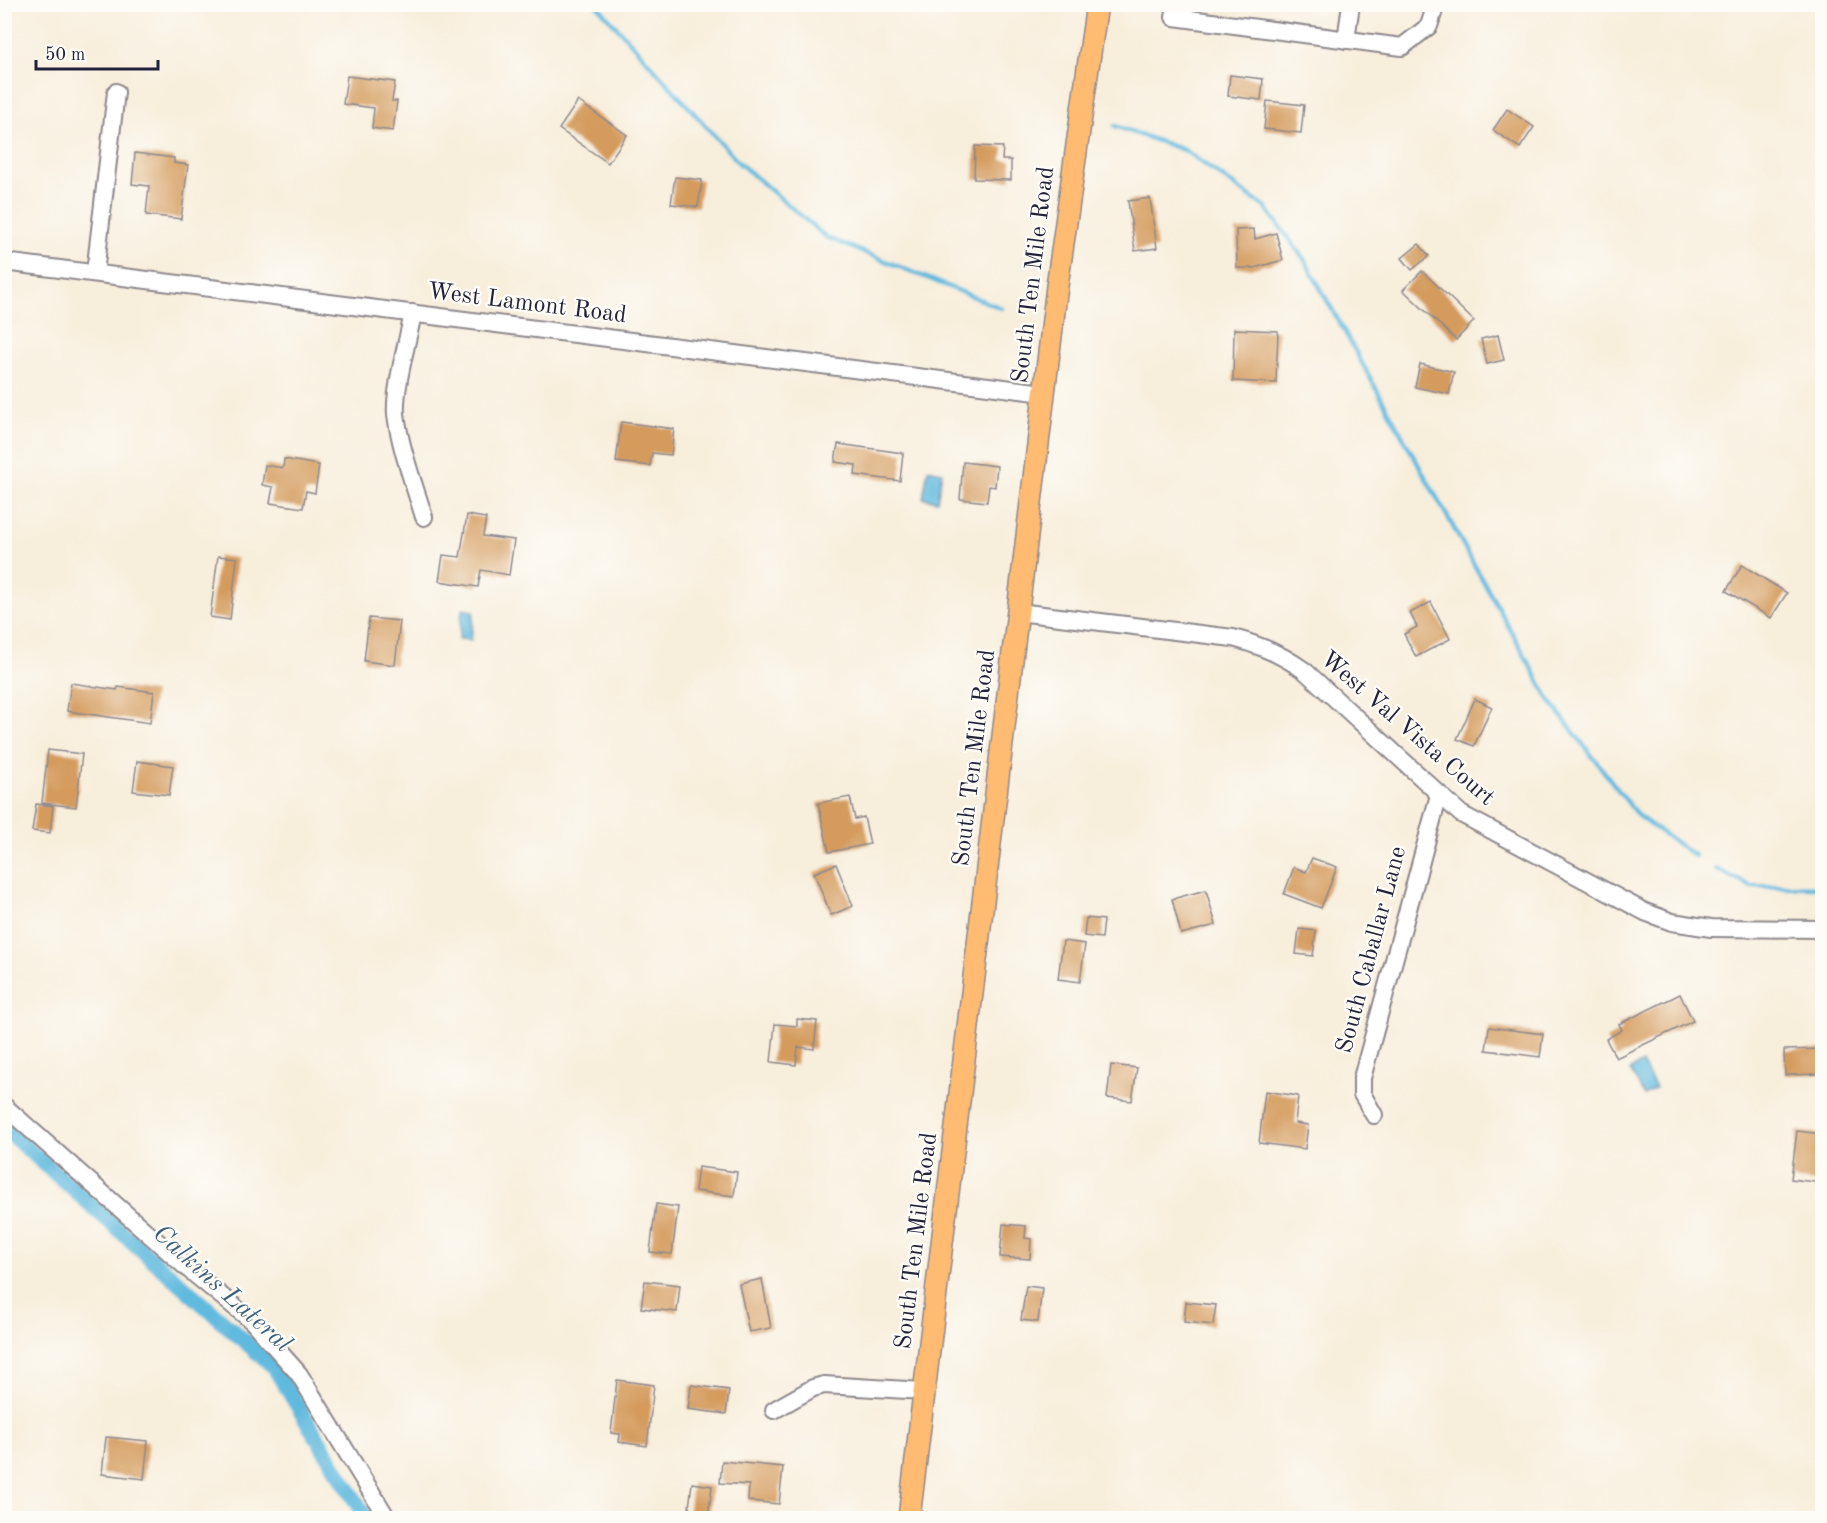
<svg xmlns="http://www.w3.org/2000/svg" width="1827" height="1523" font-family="'Old Standard TT',serif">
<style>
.water{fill:#61bade;stroke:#426e8c;stroke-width:1.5}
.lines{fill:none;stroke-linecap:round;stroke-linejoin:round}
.stream{stroke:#61bade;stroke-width:4.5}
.canal{stroke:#61bade;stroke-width:16}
.building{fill:#d49b5d}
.minor-casing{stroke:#8d888c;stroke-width:20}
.major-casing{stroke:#8d888c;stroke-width:24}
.minor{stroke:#fff;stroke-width:16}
.major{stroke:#ffbb71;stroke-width:21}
.labels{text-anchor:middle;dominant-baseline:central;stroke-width:5;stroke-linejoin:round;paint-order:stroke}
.street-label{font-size:24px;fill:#22223b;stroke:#fdfcf7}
.water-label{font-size:26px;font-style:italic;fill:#3b5f7c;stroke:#fdfcf7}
</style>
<rect width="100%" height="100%" fill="#fdfcf7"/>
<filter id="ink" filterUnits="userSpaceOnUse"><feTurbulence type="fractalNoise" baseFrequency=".0167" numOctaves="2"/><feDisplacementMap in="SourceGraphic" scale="12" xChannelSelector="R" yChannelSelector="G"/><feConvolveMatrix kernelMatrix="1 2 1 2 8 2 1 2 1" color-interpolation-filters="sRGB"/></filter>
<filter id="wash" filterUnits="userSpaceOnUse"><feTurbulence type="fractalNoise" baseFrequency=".008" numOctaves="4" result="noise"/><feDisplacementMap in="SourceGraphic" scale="24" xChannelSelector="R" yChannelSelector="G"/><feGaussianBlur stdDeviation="1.35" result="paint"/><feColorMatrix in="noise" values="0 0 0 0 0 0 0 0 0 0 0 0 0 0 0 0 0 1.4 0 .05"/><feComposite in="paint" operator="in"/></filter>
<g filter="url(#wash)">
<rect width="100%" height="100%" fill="#f8eedc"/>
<g class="water">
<polygon points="928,469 942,472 937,501 923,498"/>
<polygon points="462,609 474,611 471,640 459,639"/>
<polygon points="1642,1063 1656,1088 1644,1095 1630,1070"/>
</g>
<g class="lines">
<g class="stream">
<polyline points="596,4 739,163 826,237 1001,308"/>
<polyline points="1115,126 1184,150 1266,208 1304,259 1550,701 1638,816 1695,856"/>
<polyline points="1716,869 1750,886 1822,887"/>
</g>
<polyline class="canal" points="4,1128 274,1367 366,1518"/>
</g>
<g id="blocks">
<g class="building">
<polygon points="1230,75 1263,79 1261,100 1228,96"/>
<polygon points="347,76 395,82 392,101 397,101 393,131 372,128 374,108 343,104"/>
<polygon points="578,101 627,135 608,163 559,129"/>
<polygon points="1267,101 1304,105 1301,133 1264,129"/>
<polygon points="1507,109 1534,127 1520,148 1493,130"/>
<polygon points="975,146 1003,147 1002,160 1011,160 1011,180 974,179"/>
<polygon points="135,153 174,158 174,163 188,165 181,219 146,215 149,186 132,184"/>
<polygon points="675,177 702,180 698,207 671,204"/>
<polygon points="1150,198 1157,248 1135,251 1128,201"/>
<polygon points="1254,229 1255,239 1276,233 1283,260 1254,268 1237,268 1236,230"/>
<polygon points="1419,244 1429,256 1412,270 1402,258"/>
<polygon points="1422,271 1474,321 1456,340 1403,290"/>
<polygon points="1234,329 1278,331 1276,383 1233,381"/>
<polygon points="1498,335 1504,360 1487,364 1481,339"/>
<polygon points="1420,364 1454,372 1449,394 1415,387"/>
<polygon points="621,422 674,429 671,455 652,453 650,466 616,462"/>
<polygon points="838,444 903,453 900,481 855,475 856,465 835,462"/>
<polygon points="284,459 319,465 315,493 306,491 303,508 270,503 273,487 262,485 265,465 283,468"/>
<polygon points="963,462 997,466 995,487 989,486 987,502 960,499"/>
<polygon points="467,515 486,518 483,536 514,540 509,575 481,570 478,587 439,581 443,555 460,557"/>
<polygon points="218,556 237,558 230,620 210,617"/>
<polygon points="1742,565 1787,593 1771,618 1726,591"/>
<polygon points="1431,602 1450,639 1416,657 1404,634 1417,627 1410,613"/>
<polygon points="369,618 400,621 395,665 364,661"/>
<polygon points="71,683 117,690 118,687 154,692 150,723 67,711"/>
<polygon points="1475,699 1492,707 1474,746 1457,739"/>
<polygon points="48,750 82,754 76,807 42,803"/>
<polygon points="137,761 173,766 169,795 133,791"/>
<polygon points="850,797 855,819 864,817 870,844 829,852 818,803"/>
<polygon points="36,804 53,806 50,833 32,831"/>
<polygon points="1312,858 1337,867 1321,908 1284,894 1294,867 1306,872"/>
<polygon points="836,864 853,906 831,915 814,873"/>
<polygon points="1206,890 1216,925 1181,934 1172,899"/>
<polygon points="1086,918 1104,920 1102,938 1084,936"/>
<polygon points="1299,929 1316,931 1313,956 1296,954"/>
<polygon points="1063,941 1085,944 1080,982 1058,979"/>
<polygon points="1680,994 1693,1021 1616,1058 1606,1039 1622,1030 1619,1024"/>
<polygon points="797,1019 817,1021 814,1049 798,1047 796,1065 771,1062 775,1024 797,1026"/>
<polygon points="1489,1027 1543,1034 1540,1057 1486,1050"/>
<polygon points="1822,1049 1822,1074 1785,1075 1784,1050"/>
<polygon points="1111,1065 1137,1068 1132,1101 1107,1098"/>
<polygon points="1265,1091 1298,1096 1295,1123 1308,1125 1305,1149 1259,1143"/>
<polygon points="1797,1131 1822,1134 1822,1183 1791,1179"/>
<polygon points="698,1167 737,1172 734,1196 695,1191"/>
<polygon points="656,1204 678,1207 672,1254 650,1252"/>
<polygon points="1003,1224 1026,1226 1025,1238 1031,1239 1030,1259 1000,1257"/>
<polygon points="762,1279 771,1328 749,1332 739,1284"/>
<polygon points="645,1281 680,1285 677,1312 641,1308"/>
<polygon points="1026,1286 1042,1288 1038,1322 1021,1320"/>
<polygon points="1186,1302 1216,1305 1213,1325 1184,1322"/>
<polygon points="617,1380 654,1385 647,1446 619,1442 620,1434 611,1433"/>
<polygon points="691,1385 729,1390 726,1414 688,1409"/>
<polygon points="106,1437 148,1441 144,1479 102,1474"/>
<polygon points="722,1461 783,1467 779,1504 748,1501 749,1485 720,1483"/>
<polygon points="692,1483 712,1486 708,1518 688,1516"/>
</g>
</g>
</g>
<g filter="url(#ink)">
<use href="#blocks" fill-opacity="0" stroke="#8d888c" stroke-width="1.5"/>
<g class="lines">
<defs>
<g id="minor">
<polyline points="1176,4 1174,17 1402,47 1429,26 1436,4"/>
<polyline points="1346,40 1351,4"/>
<polyline points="4,262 1044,393"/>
<polyline points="95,273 116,92"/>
<path d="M413,313c-5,27 -19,76 -17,101 4,34 18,70 28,103"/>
<path d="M1018,612l215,26c27,7 50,17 72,33l156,143 184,98 27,10 39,6 111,1"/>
<polyline points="4,1106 187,1268 252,1321 299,1374 387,1518"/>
<polyline points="1374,1115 1362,1094 1362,1078 1439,795"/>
<polyline points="774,1410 813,1388 824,1385 924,1391"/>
</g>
<polyline id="major" points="909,1518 1057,286 1097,4"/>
</defs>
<use href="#minor" class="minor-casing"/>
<use href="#major" class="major-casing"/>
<use href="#minor" class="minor"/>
<use href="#major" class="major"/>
</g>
</g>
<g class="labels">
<g class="street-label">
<text transform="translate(1034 275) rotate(-83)">South Ten Mile Road</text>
<text transform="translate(527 304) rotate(7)">West Lamont Road</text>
<text transform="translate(1407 729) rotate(41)">West Val Vista Court</text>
<text transform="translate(975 758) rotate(-83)">South Ten Mile Road</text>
<text transform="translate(1372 950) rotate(-75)">South Caballar Lane</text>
<text transform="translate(917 1241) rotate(-83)">South Ten Mile Road</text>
</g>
<g class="water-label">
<text transform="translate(222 1289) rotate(42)">Calkins Lateral</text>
</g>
</g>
<rect width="1827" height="1523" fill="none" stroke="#fdfcf7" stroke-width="24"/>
<path d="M36 60v9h122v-9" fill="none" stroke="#22223b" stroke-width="3"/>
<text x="45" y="60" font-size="18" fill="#22223b" stroke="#fdfcf7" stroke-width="4.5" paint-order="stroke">50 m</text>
</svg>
